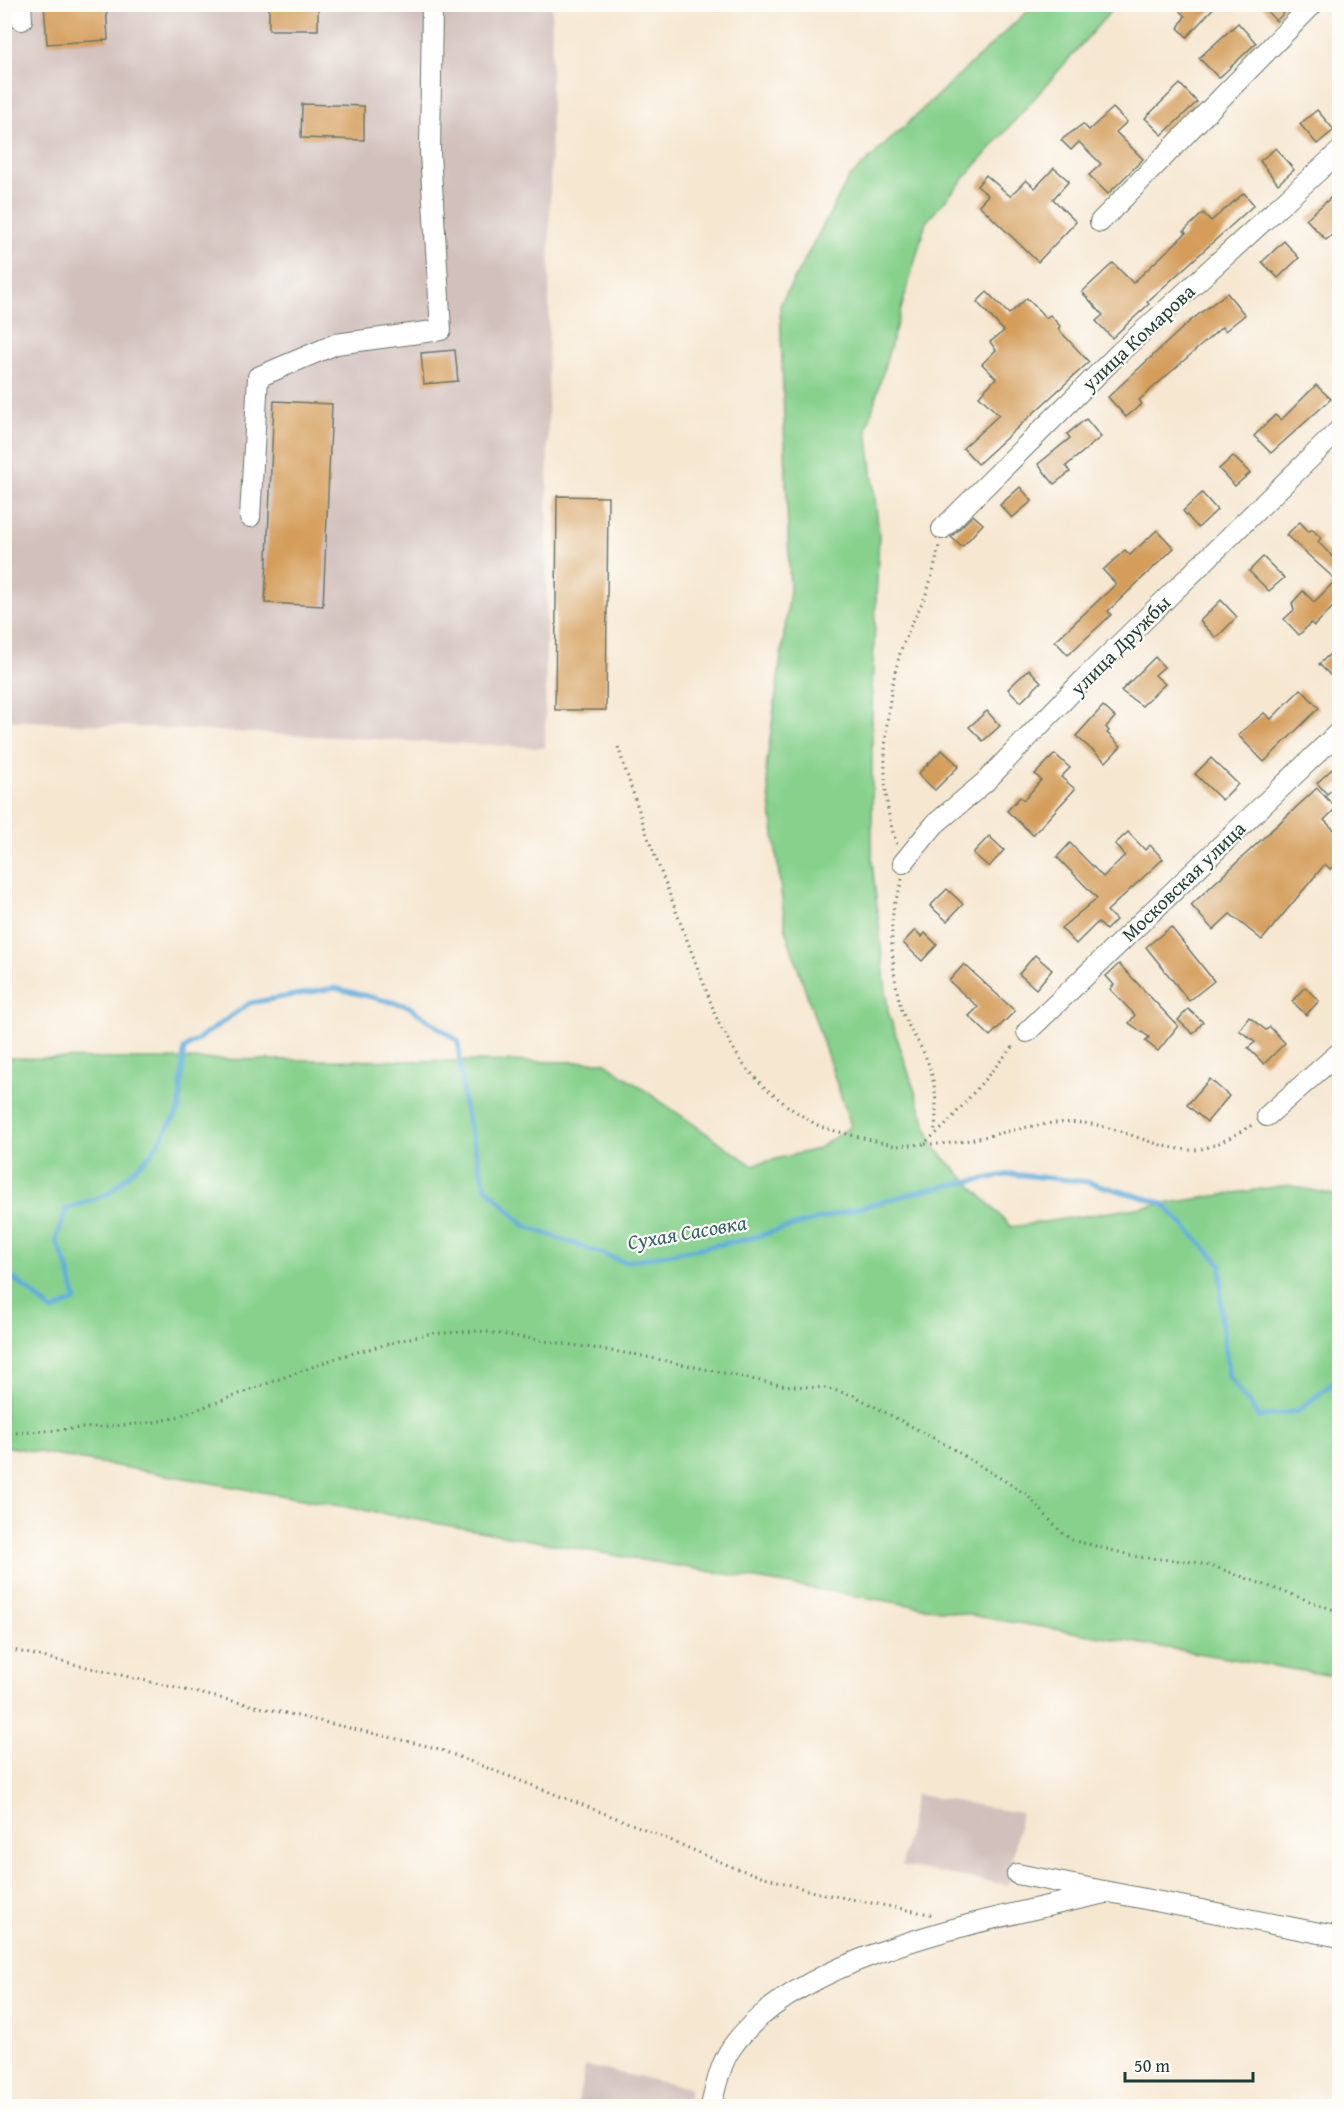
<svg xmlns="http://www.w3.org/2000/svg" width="1344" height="2111" font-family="'Gentium Book Plus',serif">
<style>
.industrial{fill:#d1c0bc}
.green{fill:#87d18d;stroke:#538760;stroke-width:1.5}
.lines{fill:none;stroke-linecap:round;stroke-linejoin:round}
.stream{stroke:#64afdd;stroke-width:5}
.building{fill:#d49d5a}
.minor-casing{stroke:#6a786b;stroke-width:22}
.path{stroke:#6a786b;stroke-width:3;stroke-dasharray:1.5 4.5;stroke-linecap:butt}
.minor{stroke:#fff;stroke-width:20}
.labels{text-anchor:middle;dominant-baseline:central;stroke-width:4.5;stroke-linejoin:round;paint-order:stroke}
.street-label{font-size:20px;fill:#1f3d34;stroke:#fdfcf7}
.water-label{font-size:21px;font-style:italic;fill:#345f67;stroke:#fdfcf7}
</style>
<rect width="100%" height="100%" fill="#fdfcf7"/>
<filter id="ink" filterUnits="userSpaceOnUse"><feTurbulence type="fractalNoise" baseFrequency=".0167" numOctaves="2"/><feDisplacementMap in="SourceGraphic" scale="12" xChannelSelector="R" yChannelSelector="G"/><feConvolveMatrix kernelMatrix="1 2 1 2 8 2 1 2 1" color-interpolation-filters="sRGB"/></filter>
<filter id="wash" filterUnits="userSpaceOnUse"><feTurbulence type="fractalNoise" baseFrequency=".008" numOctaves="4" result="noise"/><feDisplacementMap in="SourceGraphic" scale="24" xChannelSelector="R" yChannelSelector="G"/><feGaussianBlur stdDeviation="1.35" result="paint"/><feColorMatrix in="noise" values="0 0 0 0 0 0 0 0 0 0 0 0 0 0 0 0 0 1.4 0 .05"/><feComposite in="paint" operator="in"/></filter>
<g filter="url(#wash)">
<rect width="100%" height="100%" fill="#f6e7d1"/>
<g class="industrial">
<polygon points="4,5 552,5 545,748 5,720"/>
<polygon points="915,1794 1021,1813 1008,1885 902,1866"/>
<polygon points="585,2066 690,2088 686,2106 577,2106"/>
</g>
<polygon class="green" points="1034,5 1116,5 926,222 867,428 879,534 872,690 872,860 888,1011 933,1146 1011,1227 1288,1185 1339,1196 1339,1677 619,1556 5,1446 5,1058 604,1062 752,1165 817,1149 851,1126 786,932 766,769 790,590 780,305 849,178"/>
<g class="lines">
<polyline class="stream" points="4,1275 16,1280 53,1311 76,1300 68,1268 56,1240 66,1209 108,1194 152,1153 179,1110 184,1049 250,1003 334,988 408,1006 458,1041 464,1105 485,1186 525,1226 625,1262 743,1240 925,1190 1011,1174 1088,1182 1162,1203 1221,1264 1221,1319 1229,1377 1259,1417 1298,1411 1340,1377"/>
</g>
<g id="blocks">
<g class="building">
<polygon points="44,4 106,4 108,40 47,44"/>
<rect x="269" y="4" width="49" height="26"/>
<polygon points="1173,4 1217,4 1187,37 1178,28 1185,16"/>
<polygon points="1260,4 1293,4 1276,21"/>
<polygon points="1238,23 1256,43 1219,78 1199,58"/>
<polygon points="1180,84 1197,102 1162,135 1145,118"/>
<polygon points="302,104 364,106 364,140 301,138"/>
<polygon points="1113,108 1127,122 1116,132 1143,159 1108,194 1089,175 1101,164 1079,142 1071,150 1061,140 1083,124 1089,130"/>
<polygon points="1317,110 1334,130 1317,144 1300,124"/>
<polygon points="1276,148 1294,170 1278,184 1260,161"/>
<polygon points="1054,168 1069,181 1053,199 1076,222 1038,262 979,205 988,195 977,186 986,175 1010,196 1026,180 1035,188"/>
<polygon points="1340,190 1340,228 1326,240 1306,219"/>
<polygon points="1244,193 1254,205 1147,302 1149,304 1112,338 1096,321 1103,315 1082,292 1113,263 1133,283 1186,233 1184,231 1203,213 1211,221"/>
<polygon points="1284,241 1299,258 1278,278 1262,262"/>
<polygon points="987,292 1009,314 1027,298 1046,318 1050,315 1060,326 1058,329 1089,362 978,464 963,448 999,415 979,396 996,378 982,364 996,350 990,342 1004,331 977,302"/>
<polygon points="1227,293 1245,315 1225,331 1222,327 1139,400 1142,404 1126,417 1108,397 1190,321"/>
<polygon points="455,350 458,381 424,384 421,353"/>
<polygon points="1316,385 1331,399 1271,453 1254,436 1275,415 1281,420"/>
<polygon points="274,401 332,404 323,606 265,603"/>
<polygon points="1086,419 1101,437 1066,466 1070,472 1054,484 1038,464 1070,438 1067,434"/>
<polygon points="1233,456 1250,473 1235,486 1219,469"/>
<polygon points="1020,487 1032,501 1012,518 1000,505"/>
<polygon points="1202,493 1217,510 1198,528 1183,511"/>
<polygon points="557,496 608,497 606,710 555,710"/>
<polygon points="973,515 983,524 962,547 951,537"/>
<polygon points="1300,522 1309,532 1312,529 1321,538 1318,542 1340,564 1340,600 1314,626 1311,623 1299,635 1284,619 1294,610 1292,603 1303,591 1314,602 1336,580 1286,535"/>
<polygon points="1157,530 1174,548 1108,611 1111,615 1068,655 1055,641 1116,584 1103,570 1125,550 1130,555"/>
<polygon points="1263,557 1284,578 1269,591 1249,571"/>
<polygon points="1221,600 1237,617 1216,638 1200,621"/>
<polygon points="1340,645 1340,685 1319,664"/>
<polygon points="1155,657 1164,667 1155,675 1165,684 1142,706 1121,691"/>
<polygon points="1029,669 1041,682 1021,702 1008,689"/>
<polygon points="1301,689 1319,708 1264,762 1238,735 1264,713 1271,719"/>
<polygon points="1103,706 1115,717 1106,727 1109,731 1107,733 1121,746 1106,762 1076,736"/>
<polygon points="987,711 1000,726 983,741 969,727"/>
<polygon points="942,750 959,766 935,790 918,774"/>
<polygon points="1055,754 1070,768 1061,777 1075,789 1033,835 1007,811 1020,797 1024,800 1041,780 1035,774"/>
<polygon points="1211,758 1238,784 1222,800 1195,774"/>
<polygon points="1332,769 1340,777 1340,783 1327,794 1317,783"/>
<polygon points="1317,788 1336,808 1324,820 1340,836 1340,860 1330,869 1325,864 1262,940 1230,914 1213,930 1191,905"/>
<polygon points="1128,832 1145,850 1150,845 1163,859 1107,911 1116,920 1106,930 1098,922 1076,944 1061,928 1097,898 1057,857 1070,843 1103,877 1125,855 1115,844"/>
<polygon points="989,836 1004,850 989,867 973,853"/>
<polygon points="947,889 963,904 947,921 930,906"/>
<polygon points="1171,927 1214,981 1189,1001 1146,947"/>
<polygon points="915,930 922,937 925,933 937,945 922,961 903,943"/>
<polygon points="1035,955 1052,970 1036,989 1019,974"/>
<polygon points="964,964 1015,1011 990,1036 969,1016 978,1007 949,981"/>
<polygon points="1119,964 1178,1026 1158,1051 1145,1041 1149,1037 1129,1023 1135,1015 1110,989 1114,985 1106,976"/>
<polygon points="1305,987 1319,1001 1306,1015 1292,1001"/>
<polygon points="1188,1009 1203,1022 1193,1034 1178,1020"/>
<polygon points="1249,1017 1266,1030 1270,1027 1285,1043 1264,1064 1248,1048 1255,1042 1239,1030"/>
<polygon points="1210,1079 1229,1096 1207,1122 1187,1105"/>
</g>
</g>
</g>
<g filter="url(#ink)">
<use href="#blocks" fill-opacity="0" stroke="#6a786b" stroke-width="1.5"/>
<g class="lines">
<defs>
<g id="minor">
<polyline points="21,4 22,20"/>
<polyline points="1100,222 1313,4"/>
<polyline points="250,517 258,377 336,344 441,330 430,153 432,4"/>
<polyline points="942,529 1119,353 1340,151"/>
<polyline points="903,863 935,824 985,782 1090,673 1340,429"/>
<polyline points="1027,1032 1340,731"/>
<polyline points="1267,1116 1340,1052"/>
<polyline points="1017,1874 1340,1937"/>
<path d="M711,2106c5,-20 9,-42 21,-59 68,-96 268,-129 377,-155"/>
</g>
</defs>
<use href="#minor" class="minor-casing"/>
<g class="path">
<polyline points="618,747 647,835 719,1024 742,1063 763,1086 790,1108 820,1127 863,1138 897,1146 923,1144 945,1126 1015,1044"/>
<path d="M897,844c-21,-52 -12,-147 6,-200 6,-17 16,-33 23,-50 6,-16 10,-32 13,-49"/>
<path d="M902,879c-1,10 -6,18 -8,27 -5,28 -1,73 7,101 5,19 19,35 26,53 9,22 11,51 7,73"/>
<path d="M925,1144c53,2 104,-26 158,-21 36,3 70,25 106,27 21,1 46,-15 63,-25"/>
<polyline points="4,1434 150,1423 174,1418 339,1357 425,1334 480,1331 638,1355 780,1385 825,1388 853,1395 948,1446 1026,1494 1061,1532 1072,1540 1138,1557 1194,1562 1218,1568 1340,1612"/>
<polyline points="4,1648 436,1748 642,1828 735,1868 814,1892 934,1915"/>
</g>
<use href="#minor" class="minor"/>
</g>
</g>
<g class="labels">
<g class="street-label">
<text transform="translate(1138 337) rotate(-43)">улица Комарова</text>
<text transform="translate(1120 645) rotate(-45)">улица Дружбы</text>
<text transform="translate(1183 881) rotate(-44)">Московская улица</text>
</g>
<g class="water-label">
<text transform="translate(687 1232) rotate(-10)">Сухая Сасовка</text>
</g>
</g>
<rect width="1344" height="2111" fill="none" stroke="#fdfcf7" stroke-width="24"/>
<path d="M1125 2072v9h128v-9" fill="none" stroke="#1f3d34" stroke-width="3"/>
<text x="1134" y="2072" font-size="18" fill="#1f3d34" stroke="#fdfcf7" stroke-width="4.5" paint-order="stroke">50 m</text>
</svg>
